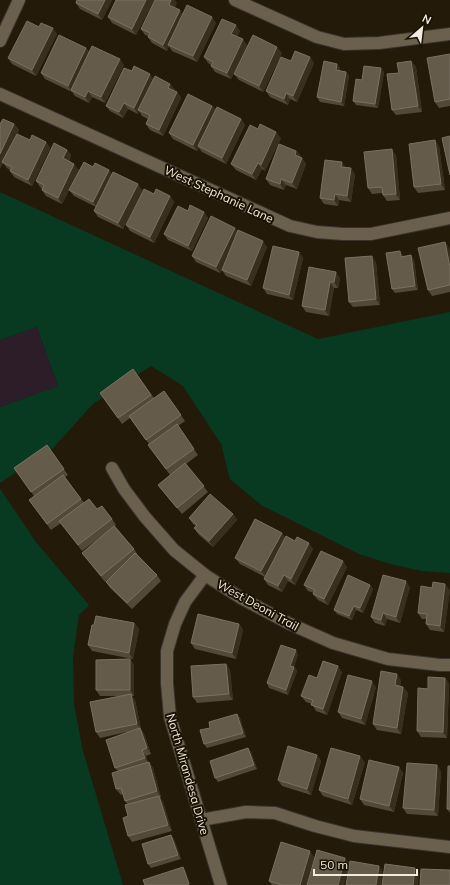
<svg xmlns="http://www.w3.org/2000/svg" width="450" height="885" font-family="Mulish,sans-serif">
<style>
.industrial{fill:#2d1d28}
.green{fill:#083921}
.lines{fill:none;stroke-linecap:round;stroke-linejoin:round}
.minor-casing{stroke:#3a332d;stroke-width:14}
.minor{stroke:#6b604e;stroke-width:12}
.wall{fill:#534939}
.shaded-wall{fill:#392f1e}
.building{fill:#645b4b;stroke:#7a7162}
.labels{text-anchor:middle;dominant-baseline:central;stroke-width:4;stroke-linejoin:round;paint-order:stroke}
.street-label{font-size:12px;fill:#f2ebe1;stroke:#1a1103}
</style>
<rect width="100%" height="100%" fill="#231a0a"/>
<polygon class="industrial" points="37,327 58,386 0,407 0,340"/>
<g class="green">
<polygon points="0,192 318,339 450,312 450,573 422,571 390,564 359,554 261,505 230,479 221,444 183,386 151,366 93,404 53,448 0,483 0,407 58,386 37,327 0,340"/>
<polygon points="0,489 36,542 89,605 79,615 73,657 74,704 83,751 123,885 0,885"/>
</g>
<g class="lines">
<defs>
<g id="minor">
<polyline points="235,0 317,37 344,44 379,43 450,34"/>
<polyline points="0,41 19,0"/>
<polyline points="0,94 290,226 317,232 343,234 371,234 450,218"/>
<polyline points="112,468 124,489 145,517 174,550 205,575 241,598 288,623 333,643 388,659 440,665 450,665"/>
<polyline points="205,575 185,602 175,624 167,651 167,683 170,717 221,885"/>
<polyline points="201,820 246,812 275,813 315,826 354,836 450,847"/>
</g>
</defs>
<use href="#minor" class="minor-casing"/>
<use href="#minor" class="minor"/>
</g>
<g class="wall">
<polygon points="77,0 112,0 102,20 80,9 76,3"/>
<polygon points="116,0 154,0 136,35 112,23 108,17"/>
<polygon points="177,3 174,8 183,15 216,23 197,62 172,51 169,46 167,51 152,43 148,37 148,36 145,35 141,29"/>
<polygon points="39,27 57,34 36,76 12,64 8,58"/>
<polygon points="240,31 237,37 247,45 231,79 215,72 211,66 211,65 208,63 204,57"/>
<polygon points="86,48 89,52 124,65 105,103 92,97 89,103 75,96 72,92 45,79 41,73"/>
<polygon points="282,53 263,92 239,80 234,74"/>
<polygon points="450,54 450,106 439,108 435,102"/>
<polygon points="310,57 314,63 297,102 290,99 288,105 270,97 266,91 291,61"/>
<polygon points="411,61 416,67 422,112 396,115 392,110 399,73"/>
<polygon points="337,64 340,68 340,71 346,72 349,76 344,106 320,102 317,97"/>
<polygon points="132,71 153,79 170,84 175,90 174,91 177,92 181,98 163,136 150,130 146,124 148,119 142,116 139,111 138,114 128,109 123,118 110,111 106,106"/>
<polygon points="384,72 378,108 356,105 353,101 362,80"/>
<polygon points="212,106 216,110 241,119 245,125 226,164 202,152 199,148 197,151 173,139 169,133"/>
<polygon points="0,124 14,124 19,130 17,134 30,140 46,142 50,148 32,186 14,177 10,171 10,170 7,168 3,163 0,168"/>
<polygon points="281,138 265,171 262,169 256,180 236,170 231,164"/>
<polygon points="439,146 445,190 418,193 414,187"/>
<polygon points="67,150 71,155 69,161 79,170 62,204 46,196 42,190 42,189 40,187 36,181"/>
<polygon points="296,151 301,156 300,157 302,158 306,164 297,189 286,185 284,190 270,185 266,179"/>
<polygon points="396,155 400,200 387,201 383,195 382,193 372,194 368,188"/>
<polygon points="93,167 109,170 112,175 142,190 123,229 98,217 94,211 96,207 74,196 69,190"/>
<polygon points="345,168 355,174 351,202 339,200 338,206 324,204 320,198"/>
<polygon points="154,194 170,196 174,202 154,243 130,231 126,225"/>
<polygon points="188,211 204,212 208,218 192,251 168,240 164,234"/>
<polygon points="235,228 237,231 267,247 251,286 226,276 222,270 220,273 196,262 192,256"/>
<polygon points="445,242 449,248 450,254 450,292 432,296 428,290"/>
<polygon points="299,252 303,258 293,300 267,294 263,288"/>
<polygon points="403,255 403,257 411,255 414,260 418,290 395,293 392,289"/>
<polygon points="376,262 380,305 353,307 349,302"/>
<polygon points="309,267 340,278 338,288 334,288 329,316 306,312 302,306"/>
<polygon points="133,369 154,398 164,391 185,421 178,426 198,455 186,464 208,492 182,514 158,485 170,475 148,445 149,444 130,418 122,424 100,393"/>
<polygon points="47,445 68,475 65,477 84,503 97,509 112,519 116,525 115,526 134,549 138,555 157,575 161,581 132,609 110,588 106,582 110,578 105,582 82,553 105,534 82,551 61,523 51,530 29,500 34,496 14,468"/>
<polygon points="233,514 237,520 213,547 198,534 194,528 196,526 193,524 189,518"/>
<polygon points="282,533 285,538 313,549 295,585 288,581 282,592 268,585 264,579 265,577 240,564 235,558"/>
<polygon points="347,567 328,605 318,600 313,594 314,593 308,591 304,585"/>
<polygon points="370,585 373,589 363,613 356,610 352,620 337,614 334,610"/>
<polygon points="410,587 400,623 387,619 385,626 375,623 371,617"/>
<polygon points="450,590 444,632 430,630 426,624 426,619 422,619 418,613"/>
<polygon points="134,623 139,629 133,659 92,651 88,645 94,625"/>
<polygon points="239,624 243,630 236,659 195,649 191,643"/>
<polygon points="298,654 294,667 297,671 288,695 269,688 267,683"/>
<polygon points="130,659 134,665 134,696 132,696 135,700 141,729 144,734 151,754 146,756 148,763 149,762 153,768 161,797 160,798 163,802 172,831 132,842 128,836 128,805 125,801 123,794 121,795 116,789 118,771 115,768 127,732 100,738 96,732 121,696 100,696 96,690"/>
<polygon points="226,664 230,670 233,700 197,703 193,697"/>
<polygon points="342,672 327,715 316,711 312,704 306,702 301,696 317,678"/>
<polygon points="445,678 449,684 447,738 421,737 417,731 428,689"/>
<polygon points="401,680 400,686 403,687 408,693 401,734 377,730 373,724"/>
<polygon points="376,687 365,725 342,718 338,712"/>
<polygon points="237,714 240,718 246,737 207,748 204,744 210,728"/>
<polygon points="248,748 251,752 257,769 218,782 215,778"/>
<polygon points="317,755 321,761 311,795 282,786 278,780"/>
<polygon points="365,762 352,805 323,796 319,790"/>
<polygon points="450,766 450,813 447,809"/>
<polygon points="399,767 403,773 394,812 364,805 360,799"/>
<polygon points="441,771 438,816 407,814 403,808"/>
<polygon points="171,835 174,839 181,859 151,868 148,864"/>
<polygon points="314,857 306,885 272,885 269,881"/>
</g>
<g class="shaded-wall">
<polygon points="105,0 112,0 102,20 98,14"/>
<polygon points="146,0 154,0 136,35 132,29"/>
<polygon points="171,0 175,0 177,3 173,11 169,5"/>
<polygon points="180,10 184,16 168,45 169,46 167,51 163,45"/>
<polygon points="212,17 216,23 197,62 193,56"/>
<polygon points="236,25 240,31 236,40 231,34"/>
<polygon points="53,28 57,34 36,76 32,70"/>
<polygon points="243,39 247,45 231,79 227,73"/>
<polygon points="277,47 282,53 263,92 259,86"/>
<polygon points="86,48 90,54 71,90 72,92 68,86"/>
<polygon points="310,57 314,63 297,102 293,96"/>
<polygon points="120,59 124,65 105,103 101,97"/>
<polygon points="411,61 416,67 422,112 418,106"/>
<polygon points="337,64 340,68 339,74 336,70"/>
<polygon points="381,68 384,72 378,108 375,104"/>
<polygon points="346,72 349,76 344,106 341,102"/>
<polygon points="150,74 154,80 138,110 139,111 138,114 134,108"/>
<polygon points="170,84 175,90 173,94 168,88"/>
<polygon points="88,91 92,97 89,103 85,97"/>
<polygon points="177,92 181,98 163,136 159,130"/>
<polygon points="286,93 290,99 288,105 284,99"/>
<polygon points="124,103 128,109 123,118 119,112"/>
<polygon points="212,106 217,112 198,146 199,148 197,151 193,145"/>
<polygon points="241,119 245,125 226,164 222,158"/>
<polygon points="14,124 19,130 0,168 0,154"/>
<polygon points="276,132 281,138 265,171 261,165"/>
<polygon points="435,140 439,146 445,190 441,184"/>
<polygon points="46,142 50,148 32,186 28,180"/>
<polygon points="392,149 396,155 400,200 396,194"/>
<polygon points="67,150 71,155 67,164 63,158"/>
<polygon points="296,151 301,156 299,161 295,155"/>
<polygon points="302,158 306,164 297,189 292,183"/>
<polygon points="342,162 346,168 341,167"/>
<polygon points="258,163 262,169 256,180 252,174"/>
<polygon points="74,164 79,170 62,204 58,198"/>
<polygon points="351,168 355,174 351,202 347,196"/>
<polygon points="109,170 113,176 97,208 93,202"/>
<polygon points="281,179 286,185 284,190 280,184"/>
<polygon points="138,184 142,190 123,229 118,223"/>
<polygon points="335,194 339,200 338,206 334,200"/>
<polygon points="170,196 174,202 154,243 150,237"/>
<polygon points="204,212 208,218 192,251 188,246"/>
<polygon points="235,228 239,234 220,273 216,267"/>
<polygon points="263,241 267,247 251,286 247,280"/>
<polygon points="445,242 449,248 450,254 450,267"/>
<polygon points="400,251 403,255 404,261 401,257"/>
<polygon points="299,252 303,258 293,300 289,295"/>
<polygon points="411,255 414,260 418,290 415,286"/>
<polygon points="372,256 376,262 380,305 376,299"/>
<polygon points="336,272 340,278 338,288 334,282"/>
<polygon points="330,282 334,288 329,316 325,310"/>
<polygon points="233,514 237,520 213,547 209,541"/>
<polygon points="282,533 286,538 266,577 261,571"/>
<polygon points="309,543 313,549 295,585 291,579"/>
<polygon points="343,561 347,567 328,605 324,599"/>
<polygon points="284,575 288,581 282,592 278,586"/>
<polygon points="406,581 410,587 400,623 396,617"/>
<polygon points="445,584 450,590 444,632 440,626"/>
<polygon points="370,585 373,589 363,613 360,608"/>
<polygon points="354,606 356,610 352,620 349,616"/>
<polygon points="383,613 387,619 385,626 381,620"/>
<polygon points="134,623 139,629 133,659 129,653"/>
<polygon points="239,624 243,630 236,659 232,653"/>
<polygon points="296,650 298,654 293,670 290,666"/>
<polygon points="130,659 134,665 134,696 130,690"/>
<polygon points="226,664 230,670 233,700 229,694"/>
<polygon points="338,666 342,672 327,715 323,709"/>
<polygon points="294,667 297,671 288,695 286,690"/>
<polygon points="397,674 401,680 399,691 395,685"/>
<polygon points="445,678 449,684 447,738 443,732"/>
<polygon points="372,681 376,687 365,725 361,719"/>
<polygon points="403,687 408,693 401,734 397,728"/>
<polygon points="131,694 135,700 141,729 144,734 151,754 147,748 141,729 137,724"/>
<polygon points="237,714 240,718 246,737 243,733"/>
<polygon points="248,748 251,752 257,769 254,765"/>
<polygon points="142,750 146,756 149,764 145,758"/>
<polygon points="317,755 321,761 311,795 307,789"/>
<polygon points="360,756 365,762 352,805 348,799"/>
<polygon points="149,762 153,768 161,797 157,791"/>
<polygon points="437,765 441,771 438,816 434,810"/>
<polygon points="399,767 403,773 394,812 389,806"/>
<polygon points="159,796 163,802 172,831 168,825"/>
<polygon points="171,835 174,839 181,859 178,855"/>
<polygon points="310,851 314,857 306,885 300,885"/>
<polygon points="345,858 350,864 344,885 338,885"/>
<polygon points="379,866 383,872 381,885 376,885"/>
<polygon points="183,867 186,871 190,885 189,885 189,884"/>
<polygon points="415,868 419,874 418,885 413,885"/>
</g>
<g class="building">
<polygon points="77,0 105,0 98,14 76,3"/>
<polygon points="116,0 146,0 132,29 108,17"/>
<polygon points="155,0 171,0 169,5 180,10 163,45 148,37 150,33 141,29"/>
<polygon points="187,5 212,17 193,56 168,45"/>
<polygon points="222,19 236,25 231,34 243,39 227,73 211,66 213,62 204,57"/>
<polygon points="27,21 39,27 41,23 53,28 32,70 8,58"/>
<polygon points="59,35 86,48 68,86 41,73"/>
<polygon points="253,35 277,47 259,86 234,74"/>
<polygon points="92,46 120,59 101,97 88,91 85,97 71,90"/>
<polygon points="295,51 310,57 293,96 286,93 284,99 266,91 281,57 291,61"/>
<polygon points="450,54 450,99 435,102 427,58"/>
<polygon points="324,61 337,64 336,70 346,72 341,102 317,97"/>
<polygon points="411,61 418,106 392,110 387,74 399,73 397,63"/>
<polygon points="134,66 150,74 134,108 124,103 119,112 106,106 124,68 132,71"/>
<polygon points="364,66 381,68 375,104 353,101 356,79 362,80"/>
<polygon points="155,76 170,84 168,88 177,92 159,130 146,124 150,115 138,110"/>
<polygon points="188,94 212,106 193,145 169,133"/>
<polygon points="217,107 241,119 222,158 198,146"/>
<polygon points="3,119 14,124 0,154 0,124"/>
<polygon points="260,124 276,132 261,165 258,163 252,174 231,164 250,125 258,129"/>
<polygon points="17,134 30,140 32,135 46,142 28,180 10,171 12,167 2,162"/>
<polygon points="450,136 450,175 442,138"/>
<polygon points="435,140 441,184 414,187 409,144"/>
<polygon points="54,143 67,150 63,158 74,164 58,198 42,190 44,185 36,181"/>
<polygon points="279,144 296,151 295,155 302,158 292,183 281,179 280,184 266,179"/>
<polygon points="392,149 396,194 383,195 382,187 368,188 364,152"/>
<polygon points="325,160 342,162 341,167 351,168 347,196 335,194 334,200 320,198"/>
<polygon points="84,162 93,167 95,163 109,170 93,202 69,190"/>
<polygon points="113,172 138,184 118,223 94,211"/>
<polygon points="144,189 154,194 156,189 170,196 150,237 126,225"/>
<polygon points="190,205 204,212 188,246 164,234 178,206 188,211"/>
<polygon points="211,216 235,228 216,267 192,256"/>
<polygon points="238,230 263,241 247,280 222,270"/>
<polygon points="445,242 450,267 450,285 428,290 418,248"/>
<polygon points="273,246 299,252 289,295 263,288"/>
<polygon points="400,251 401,257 411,255 415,286 392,289 386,253"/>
<polygon points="372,256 376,299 349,302 345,258"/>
<polygon points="309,267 336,272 334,282 330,282 325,310 302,306"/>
<polygon points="133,369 151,395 118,418 100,393"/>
<polygon points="164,391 181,415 146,440 129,416"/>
<polygon points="177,424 194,449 166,469 148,445"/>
<polygon points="47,445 64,469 31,492 14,468"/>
<polygon points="185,463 204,486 177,508 158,485"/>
<polygon points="63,475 81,499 47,524 29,500"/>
<polygon points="210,494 233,514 209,541 194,528 197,525 189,518"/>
<polygon points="89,499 97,509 102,506 112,519 78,545 59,521"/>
<polygon points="255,519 282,533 261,571 235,558"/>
<polygon points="114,526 134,549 101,576 82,553"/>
<polygon points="286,536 295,541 297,537 309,543 291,579 284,575 278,586 264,579"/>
<polygon points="321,551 343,561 324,599 313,594 315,590 304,585"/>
<polygon points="135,553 157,575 127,603 106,582"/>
<polygon points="348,575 370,585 360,608 354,606 349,616 334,610"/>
<polygon points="383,575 406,581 396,617 383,613 381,620 371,617"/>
<polygon points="433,582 445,584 440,626 426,624 427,614 418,613 421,586 432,588"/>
<polygon points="198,614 239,624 232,653 191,643"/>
<polygon points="96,616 134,623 129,653 88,645 92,625 94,625"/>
<polygon points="281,645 296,650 290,666 294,667 286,690 267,683"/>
<polygon points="130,659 130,690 96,690 96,660"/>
<polygon points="323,661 338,666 323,709 311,705 313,700 301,696 309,675 317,678"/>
<polygon points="226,664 229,694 193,697 191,666"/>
<polygon points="381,671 397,674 395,685 403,687 397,728 373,724"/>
<polygon points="348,675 372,681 361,719 338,712"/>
<polygon points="428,677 445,678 443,732 417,731 418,688 428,689"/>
<polygon points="131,694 137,724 96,732 90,702"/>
<polygon points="237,714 243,733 204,744 200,730 210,728 209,722"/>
<polygon points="140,728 147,748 142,750 145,758 115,768 106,740"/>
<polygon points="288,746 317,755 307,789 278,780"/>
<polygon points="248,748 254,765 215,778 210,761"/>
<polygon points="331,748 360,756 348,799 319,790"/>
<polygon points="369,760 399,767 389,806 360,799"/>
<polygon points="149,762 157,791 125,801 121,788 116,789 112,773"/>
<polygon points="407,763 437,765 434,810 403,808"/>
<polygon points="448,766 450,766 450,809 447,809"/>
<polygon points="159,796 168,825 128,836 123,818 128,816 125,805"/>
<polygon points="171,835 178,855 148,864 142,844"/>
<polygon points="281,842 310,851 300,885 282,885 269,881"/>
<polygon points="317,850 345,858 338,885 307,885"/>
<polygon points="350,861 379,866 376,885 346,885"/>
<polygon points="385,864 415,868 413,885 382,885"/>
<polygon points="183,867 189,884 185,885 145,885 143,880"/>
<polygon points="421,869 450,870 450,885 420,885"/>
</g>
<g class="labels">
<g class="street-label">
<text transform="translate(219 194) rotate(25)">West Stephanie Lane</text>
<text transform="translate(258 605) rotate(29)">West Deoni Trail</text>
<text transform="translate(188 774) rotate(74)">North Mirandesa Drive</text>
</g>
</g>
<g transform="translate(422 28) rotate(28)" stroke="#1a1103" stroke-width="3" paint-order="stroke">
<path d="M0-3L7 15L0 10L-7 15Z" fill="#f2ebe1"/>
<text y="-6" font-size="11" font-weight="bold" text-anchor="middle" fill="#f2ebe1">N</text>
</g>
<path d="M314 869v6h103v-6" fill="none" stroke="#f2ebe1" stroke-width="2"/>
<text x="320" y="869" font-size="12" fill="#f2ebe1" stroke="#1a1103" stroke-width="3" paint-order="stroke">50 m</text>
</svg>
